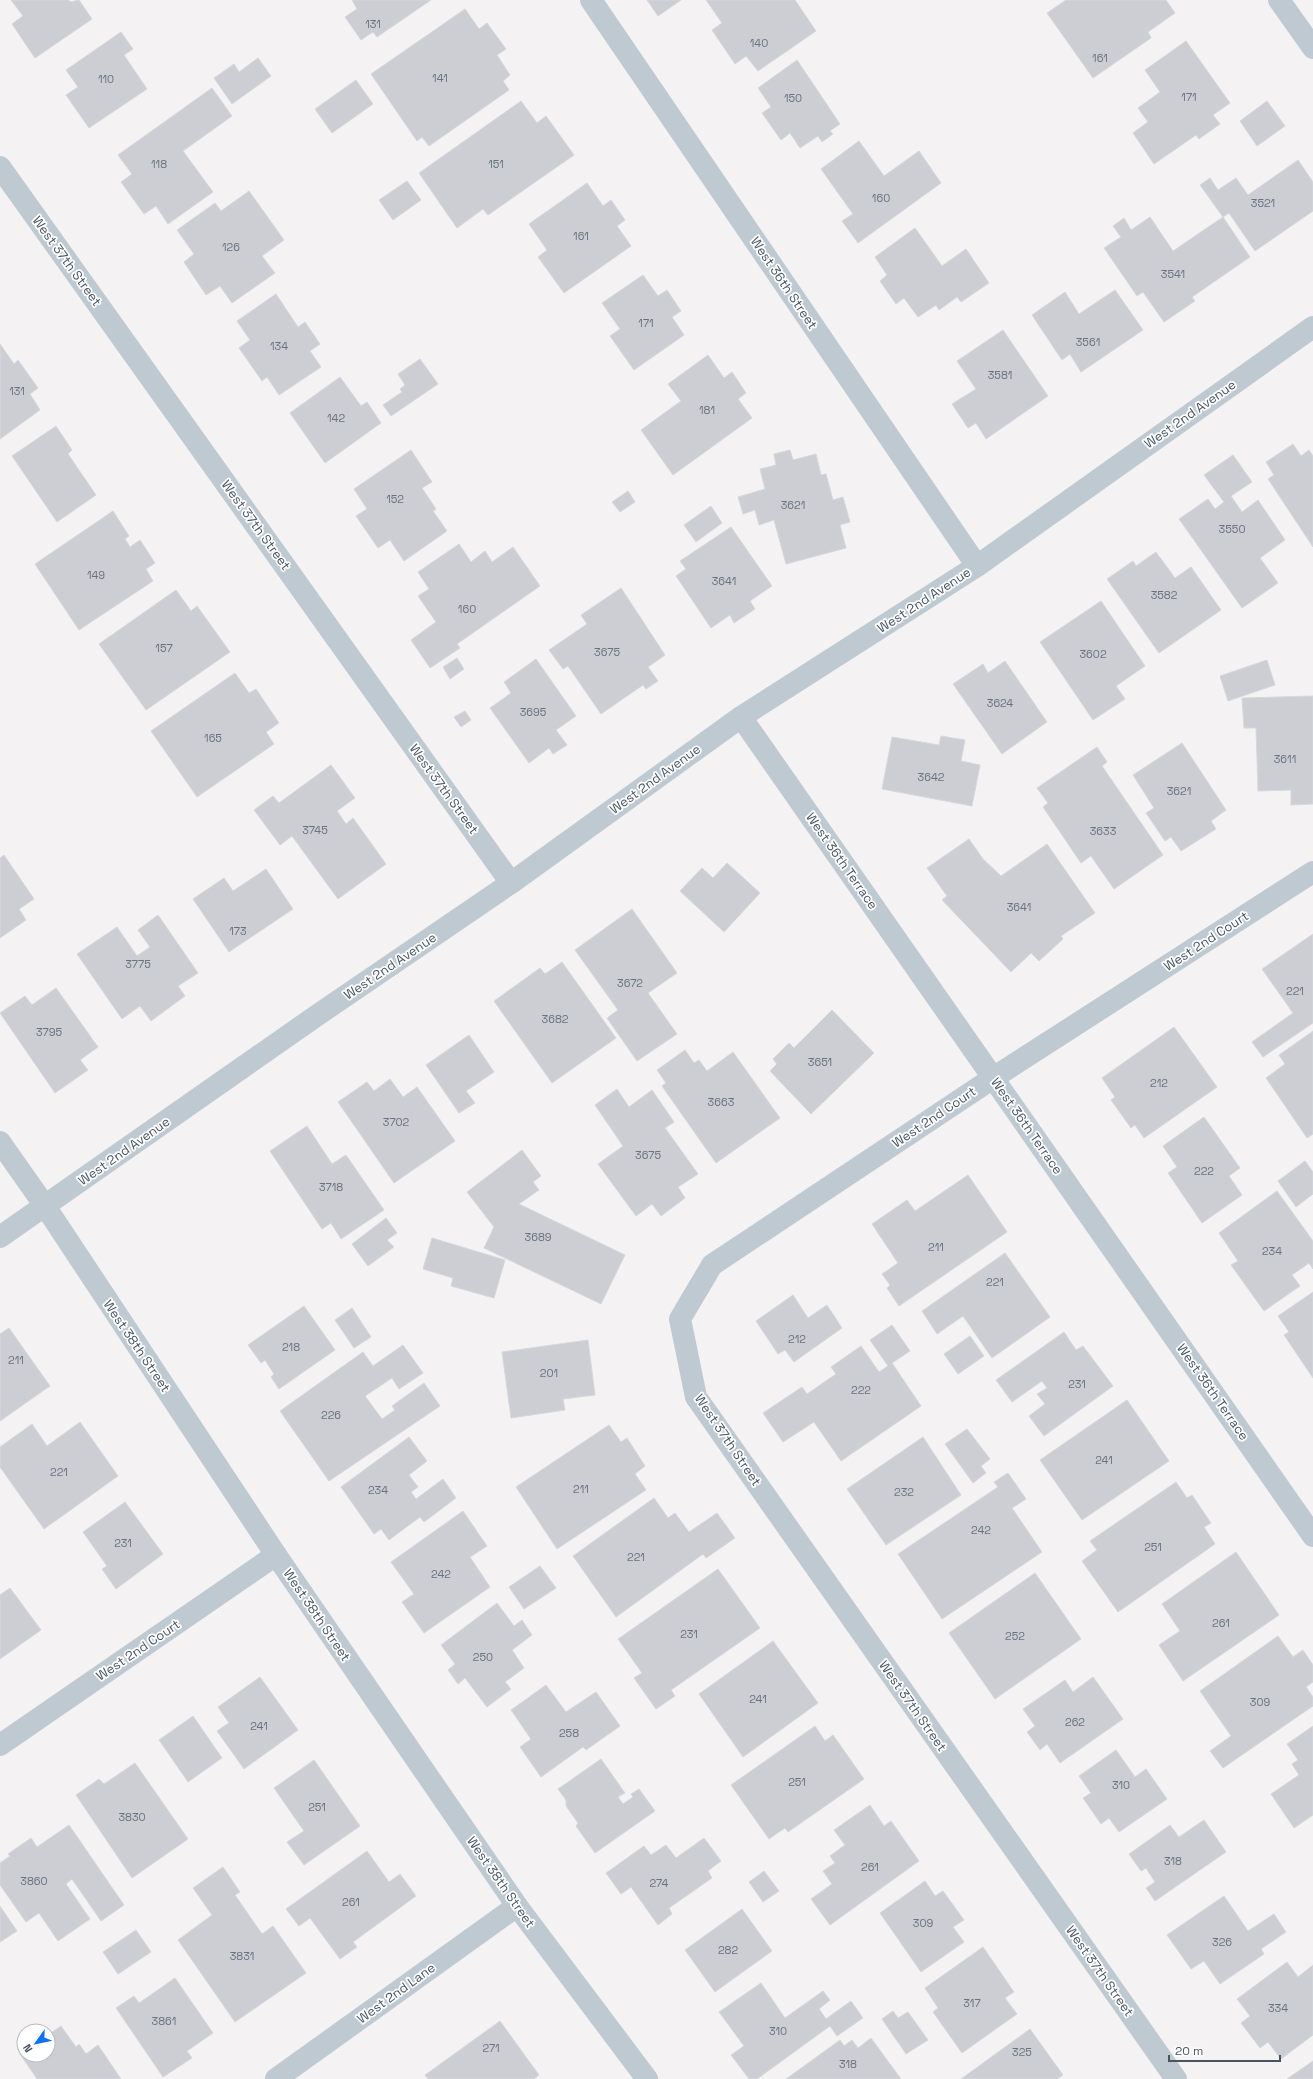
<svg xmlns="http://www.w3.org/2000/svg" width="1313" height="2079" font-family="'Space Grotesk',sans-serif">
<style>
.building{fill:#ccced4;stroke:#d5d8dd}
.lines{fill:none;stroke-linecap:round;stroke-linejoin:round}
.minor{stroke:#bfc9d2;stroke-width:22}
.labels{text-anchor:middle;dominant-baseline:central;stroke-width:3.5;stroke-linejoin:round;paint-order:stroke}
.number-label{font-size:11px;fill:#69737e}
.street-label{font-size:13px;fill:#485561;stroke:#fff}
</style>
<rect width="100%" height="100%" fill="#f4f2f2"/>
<g class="building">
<polygon points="11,0 69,0 70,2 79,0 92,19 35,58 12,24 23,16"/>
<polygon points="431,0 377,37 373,32 361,40 345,17 357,9 352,0"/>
<polygon points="647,0 681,0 658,16"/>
<polygon points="706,0 795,0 816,31 758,71 746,56 735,64 712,30 722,23"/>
<polygon points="1066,0 1166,0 1175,13 1148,32 1151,38 1093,78 1047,13"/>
<polygon points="465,9 479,29 487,23 506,49 497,55 510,75 503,81 509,90 429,146 422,137 417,141 371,74"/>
<polygon points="121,32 133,49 124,55 147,89 89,128 66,95 78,87 66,70"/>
<polygon points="1186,41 1230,103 1213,115 1220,124 1199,139 1196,135 1154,164 1133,133 1148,122 1138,108 1160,92 1145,70"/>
<polygon points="258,58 271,76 232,104 214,78 234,64 239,72"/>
<polygon points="797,60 840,124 830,131 833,134 822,142 818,136 800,148 790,133 781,140 762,113 771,107 758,88"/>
<polygon points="356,80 373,104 332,133 315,109"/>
<polygon points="212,88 232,116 183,151 213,192 168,224 156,206 144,214 121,182 132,174 118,155"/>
<polygon points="521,101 537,123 546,116 574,155 488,215 483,209 457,228 419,173"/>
<polygon points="1267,101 1285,126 1257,146 1240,121"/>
<polygon points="859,141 884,176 919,151 941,183 858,243 842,221 853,214 821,169"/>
<polygon points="1298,160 1313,182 1313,211 1255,251 1229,213 1223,217 1200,185 1210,178 1218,190 1236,178 1248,195"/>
<polygon points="407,181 421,200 393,220 379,200"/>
<polygon points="587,183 603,206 611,200 625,220 617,226 631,246 564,293 538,257 547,250 529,224"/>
<polygon points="249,191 284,240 262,256 275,273 232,303 220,286 206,295 184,262 194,254 177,230 215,203 221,211"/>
<polygon points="1150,217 1173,251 1223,217 1250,257 1192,297 1195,301 1164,322 1143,292 1137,296 1104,248 1121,237 1113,226 1124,218 1131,230"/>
<polygon points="915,228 942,266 966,249 989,283 961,302 957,297 939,310 936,305 918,317 904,298 896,304 880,281 887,275 875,257"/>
<polygon points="643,275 658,296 667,290 681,311 672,317 684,335 634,370 610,336 620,329 602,303"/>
<polygon points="1115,290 1143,330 1081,372 1070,354 1062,360 1032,315 1065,292 1079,314"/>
<polygon points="276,294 298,327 305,322 320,344 310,351 321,367 279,395 267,377 262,381 239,348 250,340 237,321"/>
<polygon points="1003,330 1048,396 986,439 976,423 968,428 952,404 976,389 957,361"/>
<polygon points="0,344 14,364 18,360 38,388 30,394 40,410 0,439"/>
<polygon points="708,355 724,378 732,372 746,393 738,399 752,418 673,475 641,430 681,401 668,384"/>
<polygon points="420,359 438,384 391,416 383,405 402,392 400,389 405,385 398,374"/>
<polygon points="340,377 361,406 367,402 381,423 325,463 290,413"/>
<polygon points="56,426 72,450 68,454 96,495 57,522 12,456"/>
<polygon points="1293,444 1301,456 1309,450 1313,456 1313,547 1268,479 1274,475 1266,462"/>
<polygon points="411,450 432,482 422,488 436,509 433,511 447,531 404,561 390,540 378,548 356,516 367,509 354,489"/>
<polygon points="790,450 793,460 816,454 821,475 826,474 833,500 843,497 850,522 840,525 846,548 786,564 774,520 759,525 755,510 743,514 738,497 765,489 760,469 776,465 774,454"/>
<polygon points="1233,455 1252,482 1231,496 1242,512 1258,500 1285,540 1260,558 1278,583 1242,608 1179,519 1208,499 1215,509 1224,502 1204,475"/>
<polygon points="628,491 635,502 620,512 612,502"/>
<polygon points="711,506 722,523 696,542 684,525"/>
<polygon points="113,511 129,536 125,539 130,547 140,540 155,563 146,569 153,581 79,630 35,564"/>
<polygon points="731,527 772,586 750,601 755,609 734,623 730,615 711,628 676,576 686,569 680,561"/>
<polygon points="459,544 471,562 485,551 492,562 513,547 540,586 457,644 460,648 430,668 411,640 436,622 418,596 429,589 418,572"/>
<polygon points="1156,552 1175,578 1191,567 1221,610 1159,653 1107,579 1133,561 1136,566"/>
<polygon points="621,588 665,655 648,667 658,681 646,689 643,685 601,714 568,666 563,669 549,650 587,624 581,615"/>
<polygon points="176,590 191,611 197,606 230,652 146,710 99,644"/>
<polygon points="1101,601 1145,666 1116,686 1125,699 1093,720 1040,642"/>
<polygon points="457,658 464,669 450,679 443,667"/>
<polygon points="536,659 576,716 556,730 567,745 553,754 549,748 529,763 490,708 511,693 504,682"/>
<polygon points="1267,660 1275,685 1228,701 1220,676"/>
<polygon points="1005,661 1047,722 1002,754 953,684 983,664 988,673"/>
<polygon points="235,673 249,693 256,689 279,723 266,732 274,744 197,797 151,731"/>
<polygon points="1313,696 1313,804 1291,805 1291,790 1258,791 1256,728 1244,728 1242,698"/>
<polygon points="465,711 471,720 461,727 454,717"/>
<polygon points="941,736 965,740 961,761 980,765 972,806 882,789 892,737 939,745"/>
<polygon points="1182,743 1226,810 1211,821 1216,829 1181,851 1171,837 1165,841 1146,813 1154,808 1133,775"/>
<polygon points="1097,747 1107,762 1102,766 1163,855 1114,889 1091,856 1081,863 1043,807 1048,803 1037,788"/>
<polygon points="331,765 355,798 337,811 346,824 353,818 386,864 338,899 292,836 280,845 254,810 273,796 279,803"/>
<polygon points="969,839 983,859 1001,876 1047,844 1095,913 1061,936 1063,939 1039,961 1031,953 1011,972 942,900 947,896 927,868"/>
<polygon points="4,855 34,899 19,909 26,920 0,938 0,858"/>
<polygon points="727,863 760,893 724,932 680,891 702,868 713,878"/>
<polygon points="266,869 293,909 229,952 193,899 224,878 233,891"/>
<polygon points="632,909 677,973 648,993 677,1034 637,1061 607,1018 618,1010 575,950"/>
<polygon points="158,915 198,973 178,986 185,996 151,1021 140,1006 122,1019 77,954 117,927 137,956 150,947 138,930"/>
<polygon points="1313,934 1313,1023 1263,1057 1252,1042 1293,1013 1262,969"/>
<polygon points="562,962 616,1038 552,1083 494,1001 540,968 545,974"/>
<polygon points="56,988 98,1047 80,1060 88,1070 55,1093 0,1013 25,996 32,1005"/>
<polygon points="832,1010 874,1053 811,1114 770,1071 777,1064 773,1059 789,1043 794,1048"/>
<polygon points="1174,1027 1217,1087 1144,1138 1135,1125 1131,1128 1111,1100 1115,1097 1102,1078"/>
<polygon points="1313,1031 1313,1134 1307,1138 1266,1078 1285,1064 1279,1055"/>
<polygon points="469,1035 494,1072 466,1091 475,1103 459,1113 426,1065"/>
<polygon points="685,1050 694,1063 699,1060 707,1071 733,1052 780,1118 716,1163 662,1086 666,1083 657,1070"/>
<polygon points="390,1079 403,1097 417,1087 455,1141 394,1183 338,1102 367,1082 374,1091"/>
<polygon points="617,1089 629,1107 652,1090 674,1122 665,1128 698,1174 678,1187 685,1198 661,1216 652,1204 636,1216 598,1164 623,1146 595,1105"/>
<polygon points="1204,1117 1240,1168 1229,1176 1242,1195 1202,1223 1168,1173 1177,1167 1163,1146"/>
<polygon points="307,1126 332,1164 346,1155 384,1210 341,1239 331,1223 322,1229 270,1151"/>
<polygon points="522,1150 541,1176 533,1182 539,1190 519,1204 625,1255 601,1304 484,1248 494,1227 467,1192"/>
<polygon points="1305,1161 1313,1172 1313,1194 1296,1207 1278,1181"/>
<polygon points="968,1175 1007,1232 899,1306 887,1288 890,1285 882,1274 898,1263 872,1224 907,1200 915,1211"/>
<polygon points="1277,1191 1313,1241 1313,1269 1309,1263 1292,1275 1300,1286 1264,1311 1231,1265 1238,1261 1219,1233"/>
<polygon points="386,1218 397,1233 387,1240 394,1247 368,1266 352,1244"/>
<polygon points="432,1238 505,1260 494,1298 451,1286 453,1278 423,1269"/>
<polygon points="1005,1253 1050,1317 992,1358 963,1316 937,1334 922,1311"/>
<polygon points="1313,1292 1313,1378 1284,1335 1289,1332 1278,1316"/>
<polygon points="793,1295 808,1318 827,1305 842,1328 794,1362 785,1350 778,1354 756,1321"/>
<polygon points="304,1306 335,1350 279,1389 271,1377 274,1374 265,1360 261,1363 248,1345"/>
<polygon points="352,1308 371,1337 354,1348 335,1320"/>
<polygon points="892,1325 910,1351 892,1363 921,1406 841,1461 814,1422 783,1442 763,1413 802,1387 807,1394 836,1374 831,1367 861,1346 879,1372 888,1366 870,1340"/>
<polygon points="9,1328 50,1386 0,1421 0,1334"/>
<polygon points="1064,1332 1076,1350 1083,1346 1113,1386 1044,1436 1029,1416 1045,1404 1037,1394 1047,1388 1042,1381 1012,1402 996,1380"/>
<polygon points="970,1336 984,1356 958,1374 944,1354"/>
<polygon points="588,1340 595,1395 563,1399 565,1410 511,1418 502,1352"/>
<polygon points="403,1345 423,1373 399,1389 392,1378 365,1396 382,1419 395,1410 392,1406 424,1383 440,1406 329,1481 280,1411 363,1352 373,1366"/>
<polygon points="1127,1400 1169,1461 1082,1520 1040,1460"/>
<polygon points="80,1422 118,1476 44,1529 0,1467 0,1447 32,1424 47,1446"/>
<polygon points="609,1425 621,1442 627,1438 645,1466 635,1474 646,1490 557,1549 516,1487"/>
<polygon points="967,1429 990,1459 981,1466 986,1473 973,1483 945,1444"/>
<polygon points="409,1437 427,1461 409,1475 418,1487 411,1492 416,1499 443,1479 456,1498 424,1522 420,1517 389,1540 381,1529 374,1534 341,1487"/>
<polygon points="923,1437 961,1495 886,1545 847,1489"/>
<polygon points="1008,1473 1026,1499 1012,1508 1042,1552 942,1619 898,1554 998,1487 994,1482"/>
<polygon points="1176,1482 1187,1498 1192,1495 1211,1523 1204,1527 1215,1544 1118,1612 1082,1561 1097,1550 1090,1541"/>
<polygon points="654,1498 668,1518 675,1513 689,1532 717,1513 735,1538 706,1558 703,1554 616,1617 573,1556"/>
<polygon points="125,1502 163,1554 116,1589 102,1569 107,1566 83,1532"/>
<polygon points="463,1511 487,1546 470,1557 490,1587 424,1633 402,1602 414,1594 391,1562"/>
<polygon points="1236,1552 1279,1615 1183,1681 1159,1645 1180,1631 1162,1604"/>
<polygon points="540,1566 556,1588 524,1609 509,1587"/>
<polygon points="718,1569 760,1628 671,1690 675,1696 656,1709 634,1678 642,1673 618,1639"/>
<polygon points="1035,1573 1081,1639 995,1699 949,1633"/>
<polygon points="10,1588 41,1630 0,1659 0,1595"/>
<polygon points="497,1603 514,1626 522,1620 532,1635 512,1650 524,1668 505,1682 511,1689 487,1707 465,1678 458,1684 448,1670 455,1664 441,1645"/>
<polygon points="1278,1636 1293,1657 1303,1650 1313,1665 1313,1682 1306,1687 1313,1697 1313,1706 1223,1768 1210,1751 1231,1736 1200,1691"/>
<polygon points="773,1641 818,1703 743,1757 699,1694"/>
<polygon points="260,1677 298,1730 244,1769 217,1731 229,1723 218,1707"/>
<polygon points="1093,1677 1123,1719 1060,1763 1047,1744 1040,1750 1027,1732 1035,1726 1023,1709 1065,1680 1073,1692"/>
<polygon points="546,1685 566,1712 596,1692 620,1726 586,1750 583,1747 541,1777 520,1747 531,1739 511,1710"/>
<polygon points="193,1716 222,1758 188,1782 159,1740"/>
<polygon points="815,1726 825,1741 833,1735 864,1779 788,1832 785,1828 769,1839 731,1785"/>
<polygon points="1313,1726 1313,1815 1294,1828 1271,1794 1299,1775 1292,1764 1298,1760 1287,1744"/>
<polygon points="1116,1750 1135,1777 1146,1769 1167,1799 1119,1832 1109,1818 1101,1824 1083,1798 1091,1793 1079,1776"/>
<polygon points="601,1759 625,1793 618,1797 623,1804 633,1797 631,1794 639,1789 655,1811 595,1853 576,1826 578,1823 566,1806 566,1800 558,1789"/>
<polygon points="314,1760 360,1826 304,1865 287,1842 304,1831 274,1788"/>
<polygon points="135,1763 188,1839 132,1878 76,1795 99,1779 104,1784"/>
<polygon points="870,1805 884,1826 891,1821 919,1861 830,1925 811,1899 832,1884 823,1871 835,1863 830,1856 845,1845 834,1830"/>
<polygon points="1204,1820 1226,1852 1155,1901 1146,1888 1155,1882 1146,1868 1141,1871 1129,1854 1170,1825 1179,1837"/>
<polygon points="69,1825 124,1905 101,1921 72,1879 66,1884 90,1919 58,1941 39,1913 26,1922 0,1885 0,1863 10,1856 8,1854 31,1838 37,1847"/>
<polygon points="704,1838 721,1861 708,1871 712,1878 669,1908 672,1914 658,1925 631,1887 621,1894 606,1873 644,1846 651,1855 666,1845 676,1858"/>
<polygon points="367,1851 389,1882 400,1874 416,1896 353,1942 357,1947 340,1959 310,1918 299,1926 286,1909"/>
<polygon points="223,1867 240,1892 235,1895 262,1934 273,1926 306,1973 235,2022 178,1940 212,1915 193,1888"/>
<polygon points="764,1871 779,1891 763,1902 749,1882"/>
<polygon points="925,1881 935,1896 943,1891 964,1920 953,1927 964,1942 921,1972 880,1913"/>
<polygon points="1224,1896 1248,1931 1274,1914 1286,1932 1261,1949 1264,1954 1220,1984 1204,1961 1191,1969 1167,1935"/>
<polygon points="0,1906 17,1931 0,1942"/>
<polygon points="742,1909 772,1951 715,1992 685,1950"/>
<polygon points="136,1930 151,1952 118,1974 103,1952"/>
<polygon points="983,1947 1014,1992 1005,1998 1017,2014 962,2053 933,2012 938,2008 925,1988"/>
<polygon points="1287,1962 1298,1977 1313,1965 1313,2035 1281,2059 1268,2042 1260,2048 1241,2023 1250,2016 1237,1999"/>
<polygon points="175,1978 213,2033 187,2051 192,2058 163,2077 116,2008 134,1996 139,2003"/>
<polygon points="761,1983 785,2018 823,1991 830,2000 819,2009 826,2019 851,2001 863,2018 837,2036 830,2026 757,2079 749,2079 731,2055 744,2046 719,2012"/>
<polygon points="893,2011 898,2018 908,2012 928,2040 906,2054 882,2019"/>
<polygon points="500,2021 539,2075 534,2079 428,2079 425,2075"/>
<polygon points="61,2026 76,2047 79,2044 86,2054 98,2045 121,2079 37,2079 20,2054 24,2051 24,2055 48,2055 48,2035"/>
<polygon points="1030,2029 1063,2075 1057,2079 961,2079"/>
<polygon points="871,2038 901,2079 786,2079 840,2040 844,2046 852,2040 858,2048"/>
<polygon points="1313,2061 1313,2079 1287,2079"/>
</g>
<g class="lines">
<g class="minor">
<polyline points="591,0 977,566"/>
<polyline points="1279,0 1313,48"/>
<polyline points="0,167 511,883"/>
<polyline points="741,717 1313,1536"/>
<polyline points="0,1142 45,1206 276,1555 517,1906 647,2079"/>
<polyline points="0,1237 319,1014 511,883 741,717 977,566 1313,327"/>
<polyline points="0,1745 276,1555"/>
<polyline points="276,2079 517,1906"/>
<polyline points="1176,2079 696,1397 680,1319 712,1265 993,1078 1313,872"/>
</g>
</g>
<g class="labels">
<g class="number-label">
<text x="373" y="24">131</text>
<text x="759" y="43">140</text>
<text x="1100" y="58">161</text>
<text x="440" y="78">141</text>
<text x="106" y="79">110</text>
<text x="1189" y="97">171</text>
<text x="793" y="98">150</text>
<text x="159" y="164">118</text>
<text x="496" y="164">151</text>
<text x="881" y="198">160</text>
<text x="1263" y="203">3521</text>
<text x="581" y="236">161</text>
<text x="231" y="247">126</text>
<text x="1173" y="274">3541</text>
<text x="646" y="323">171</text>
<text x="1088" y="342">3561</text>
<text x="279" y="346">134</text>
<text x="1000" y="375">3581</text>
<text x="17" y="391">131</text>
<text x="707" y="410">181</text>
<text x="336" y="418">142</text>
<text x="395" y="499">152</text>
<text x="793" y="505">3621</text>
<text x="1232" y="529">3550</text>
<text x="96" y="575">149</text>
<text x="724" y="581">3641</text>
<text x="1164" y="595">3582</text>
<text x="467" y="609">160</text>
<text x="164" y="648">157</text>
<text x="607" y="652">3675</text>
<text x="1093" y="654">3602</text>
<text x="1000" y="703">3624</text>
<text x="533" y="712">3695</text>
<text x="213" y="738">165</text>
<text x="1285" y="759">3611</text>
<text x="931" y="777">3642</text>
<text x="1179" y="791">3621</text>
<text x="315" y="830">3745</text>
<text x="1103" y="831">3633</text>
<text x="1019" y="907">3641</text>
<text x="238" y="931">173</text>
<text x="138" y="964">3775</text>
<text x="630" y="983">3672</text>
<text x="1295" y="991">221</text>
<text x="555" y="1019">3682</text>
<text x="49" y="1032">3795</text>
<text x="820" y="1062">3651</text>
<text x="1159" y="1083">212</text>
<text x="721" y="1102">3663</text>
<text x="396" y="1122">3702</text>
<text x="648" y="1155">3675</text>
<text x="1204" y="1171">222</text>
<text x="331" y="1187">3718</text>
<text x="538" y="1237">3689</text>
<text x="936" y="1247">211</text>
<text x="1272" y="1251">234</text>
<text x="995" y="1282">221</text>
<text x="797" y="1339">212</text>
<text x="291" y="1347">218</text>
<text x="16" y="1360">211</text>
<text x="549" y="1373">201</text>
<text x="1077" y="1384">231</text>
<text x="861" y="1390">222</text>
<text x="331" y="1415">226</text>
<text x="1104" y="1460">241</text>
<text x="59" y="1472">221</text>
<text x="581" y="1489">211</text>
<text x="378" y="1490">234</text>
<text x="904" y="1492">232</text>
<text x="981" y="1530">242</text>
<text x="123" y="1543">231</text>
<text x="1153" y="1547">251</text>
<text x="636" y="1557">221</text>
<text x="441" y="1574">242</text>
<text x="1221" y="1623">261</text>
<text x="689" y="1634">231</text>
<text x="1015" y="1636">252</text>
<text x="483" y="1657">250</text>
<text x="758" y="1699">241</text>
<text x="1260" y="1702">309</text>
<text x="1075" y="1722">262</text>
<text x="259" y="1726">241</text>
<text x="569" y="1733">258</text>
<text x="797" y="1782">251</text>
<text x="1121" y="1785">310</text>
<text x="317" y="1807">251</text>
<text x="132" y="1817">3830</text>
<text x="1173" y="1861">318</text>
<text x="870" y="1867">261</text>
<text x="34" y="1881">3860</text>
<text x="659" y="1883">274</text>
<text x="351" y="1902">261</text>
<text x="923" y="1923">309</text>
<text x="1222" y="1942">326</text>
<text x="728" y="1950">282</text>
<text x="242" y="1956">3831</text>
<text x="972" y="2003">317</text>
<text x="1278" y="2008">334</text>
<text x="164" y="2021">3861</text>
<text x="778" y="2031">310</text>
<text x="491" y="2048">271</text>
<text x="1022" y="2052">325</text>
<text x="848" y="2064">318</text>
</g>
<g class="street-label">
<text transform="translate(67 261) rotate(54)">West 37th Street</text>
<text transform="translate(784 283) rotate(56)">West 36th Street</text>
<text transform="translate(1190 414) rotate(-35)">West 2nd Avenue</text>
<text transform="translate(256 525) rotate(54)">West 37th Street</text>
<text transform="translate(924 600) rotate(-33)">West 2nd Avenue</text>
<text transform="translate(655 779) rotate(-36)">West 2nd Avenue</text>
<text transform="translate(444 789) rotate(54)">West 37th Street</text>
<text transform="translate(842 861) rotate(55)">West 36th Terrace</text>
<text transform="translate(1206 941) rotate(-33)">West 2nd Court</text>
<text transform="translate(390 966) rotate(-34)">West 2nd Avenue</text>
<text transform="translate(934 1117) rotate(-34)">West 2nd Court</text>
<text transform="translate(1027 1126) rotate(55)">West 36th Terrace</text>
<text transform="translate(124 1151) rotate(-35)">West 2nd Avenue</text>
<text transform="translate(137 1346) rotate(56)">West 38th Street</text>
<text transform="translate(1213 1392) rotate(55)">West 36th Terrace</text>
<text transform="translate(728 1440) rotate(56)">West 37th Street</text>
<text transform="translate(317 1615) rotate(56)">West 38th Street</text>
<text transform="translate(138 1650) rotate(-34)">West 2nd Court</text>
<text transform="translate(913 1706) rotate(55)">West 37th Street</text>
<text transform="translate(501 1882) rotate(55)">West 38th Street</text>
<text transform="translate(1100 1971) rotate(55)">West 37th Street</text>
<text transform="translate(396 1993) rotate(-36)">West 2nd Lane</text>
</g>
</g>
<g transform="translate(36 2043) rotate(237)"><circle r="19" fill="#ffffff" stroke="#b6bbc0"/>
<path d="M0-3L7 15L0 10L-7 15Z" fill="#0e71f2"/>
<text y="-6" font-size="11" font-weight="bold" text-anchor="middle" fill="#485561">N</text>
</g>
<path d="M1169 2055v6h111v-6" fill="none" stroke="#485561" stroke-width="2"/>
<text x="1175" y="2055" font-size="12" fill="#485561" stroke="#ffffff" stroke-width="3" paint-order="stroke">20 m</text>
</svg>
